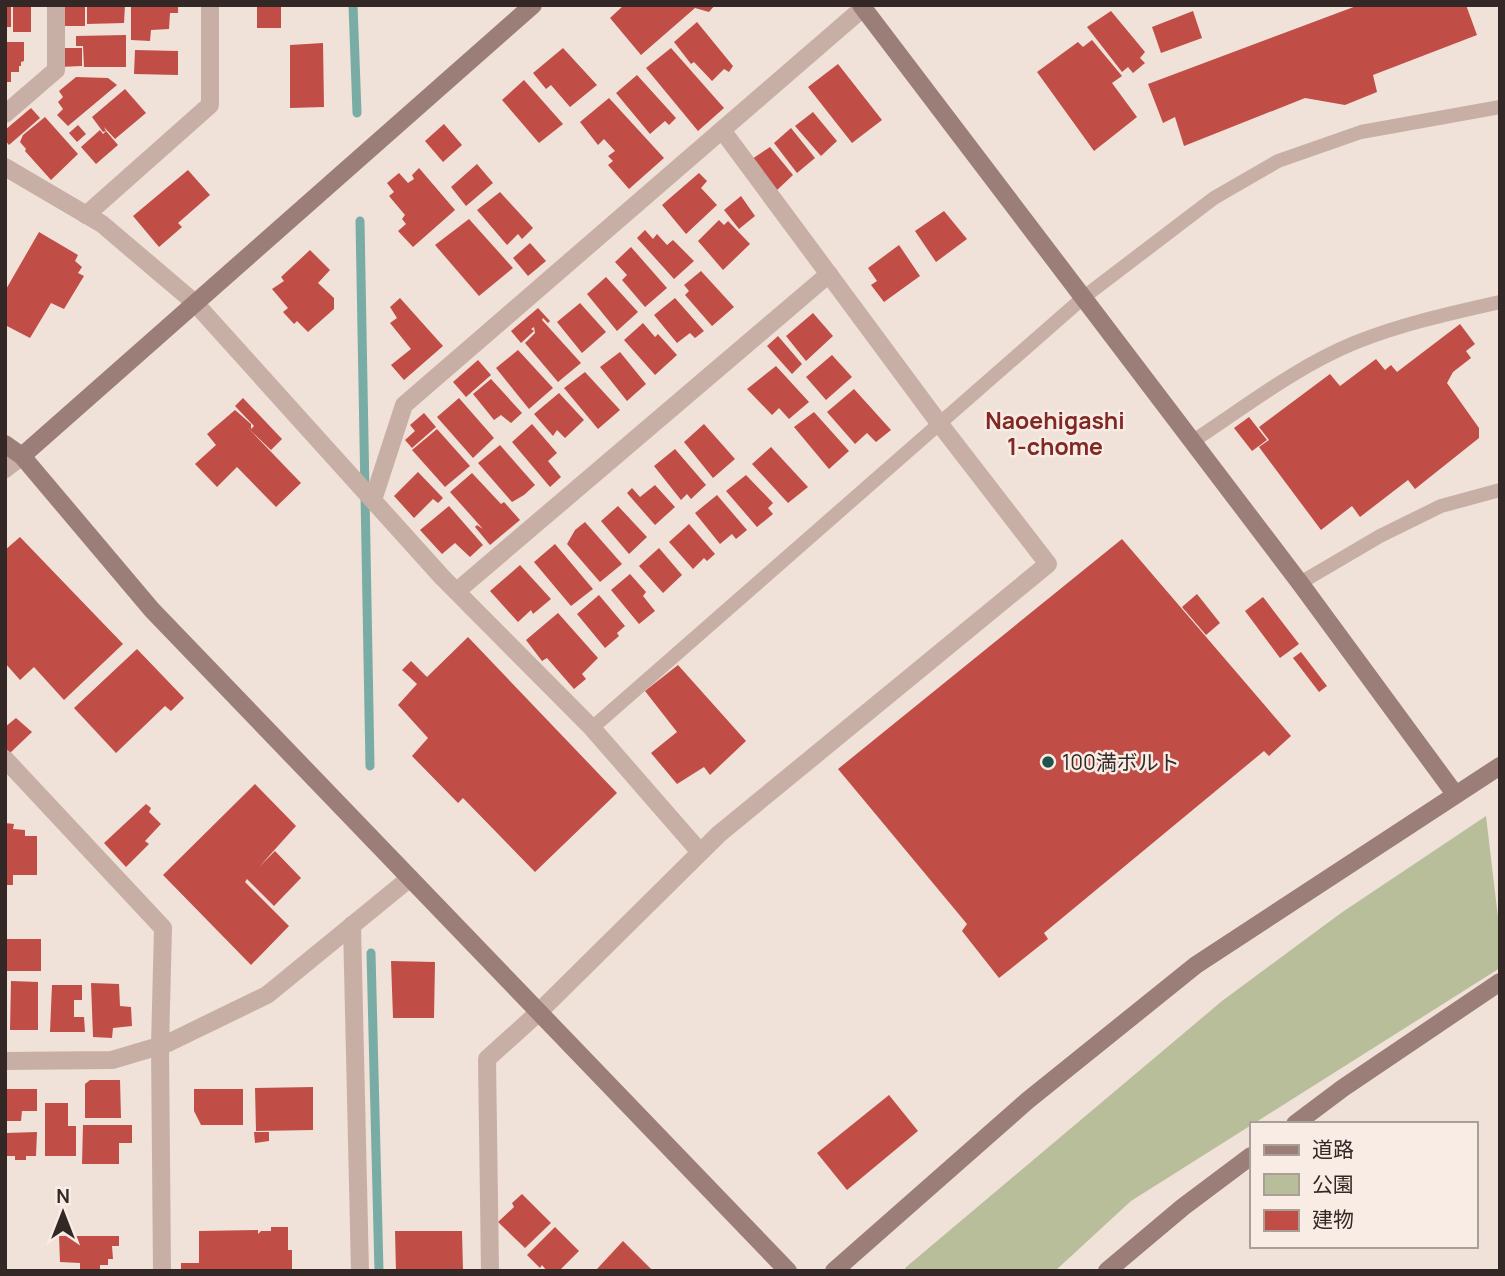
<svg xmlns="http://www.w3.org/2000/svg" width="1505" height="1276" font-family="Manrope,'Noto Sans JP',sans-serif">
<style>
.green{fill:#b9be9a}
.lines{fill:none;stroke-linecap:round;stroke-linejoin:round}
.stream{stroke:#79aca5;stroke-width:9}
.building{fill:#c14e46}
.lane{stroke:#c8afa6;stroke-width:14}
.street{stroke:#c8afa6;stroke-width:18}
.secondary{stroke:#9b7e77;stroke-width:18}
.poi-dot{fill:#1e544d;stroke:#f8ece5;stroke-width:2.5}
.labels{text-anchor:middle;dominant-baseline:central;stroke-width:5;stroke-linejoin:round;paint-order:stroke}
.poi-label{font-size:21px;fill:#342826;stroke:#f8ece5;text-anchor:start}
.neighbourhood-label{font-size:23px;font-weight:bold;fill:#802823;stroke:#f8ece5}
</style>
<rect width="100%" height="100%" fill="#f0e1d9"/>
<polygon class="green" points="1486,816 1500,934 1500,968 1131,1201 1055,1271 907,1271 905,1268 1222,1001 1341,913"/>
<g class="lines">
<g class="stream">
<polyline points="353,5 357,113"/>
<polyline points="360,221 370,766"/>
<polyline points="371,953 379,1271"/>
</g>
</g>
<g class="building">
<rect x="5" y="5" width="6" height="22"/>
<rect x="13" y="5" width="18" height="27"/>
<rect x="59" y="5" width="26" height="21"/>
<polygon points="87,5 125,5 124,23 87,24"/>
<polygon points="131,5 178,5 178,13 170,13 169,29 151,30 150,41 131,40"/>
<rect x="257" y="5" width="24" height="23"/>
<polygon points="624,5 715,5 709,12 695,8 641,55 610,18"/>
<polygon points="1359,5 1466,5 1477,35 1373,75 1377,92 1345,105 1305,98 1184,146 1175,117 1163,123 1148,84"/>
<polygon points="1111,11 1145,52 1140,58 1145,63 1133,73 1128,67 1122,72 1087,27"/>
<polygon points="1193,11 1202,38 1161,53 1152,27"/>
<polygon points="697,22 733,66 729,72 724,69 712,81 694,62 691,64 674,42"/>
<polygon points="126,35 126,67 84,67 83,46 76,46 76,36"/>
<polygon points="1092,40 1122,76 1112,83 1137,117 1094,151 1037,72 1078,42 1083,47"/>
<polygon points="5,42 24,42 24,61 21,62 21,66 19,66 19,72 11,72 11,82 5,82"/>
<polygon points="323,43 324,107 290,108 290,45"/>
<polygon points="59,48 82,48 82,66 59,67"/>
<polygon points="563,48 597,85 570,107 551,85 546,89 533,73"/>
<polygon points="671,48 724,108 698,131 646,68"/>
<polygon points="135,50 178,51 178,75 134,74"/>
<polygon points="838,64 882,120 852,143 808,87"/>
<polygon points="637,75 676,118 669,125 665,121 650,134 616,93"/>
<polygon points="76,77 108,78 117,85 68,126 57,115 63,109 58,102 63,97 59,91"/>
<polygon points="524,80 563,124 539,143 502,100"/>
<polygon points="125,89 146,113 115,139 104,127 106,131 103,132 92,117"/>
<polygon points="609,98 664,158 629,189 608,165 613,161 608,156 615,151 604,139 598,145 580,122"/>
<polygon points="31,108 40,118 9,145 5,140 5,130"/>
<polygon points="813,112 837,141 821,156 795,126"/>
<polygon points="45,117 78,154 51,180 25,151 26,149 20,142 23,135"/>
<polygon points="444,124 462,145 443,162 425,141"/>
<polygon points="78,125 86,134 77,142 69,133"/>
<polygon points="791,128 815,158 797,173 774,143"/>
<polygon points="100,130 103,134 106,131 118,145 96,164 81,147"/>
<polygon points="770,147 793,175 776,191 752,159"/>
<polygon points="477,164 493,183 466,206 451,187"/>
<polygon points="419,168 455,210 413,247 398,231 406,224 402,219 405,215 389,196 394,192 387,183 399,173 408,183 414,179 412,175"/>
<polygon points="188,170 210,195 178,223 182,227 159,247 133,216"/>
<polygon points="699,173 707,181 701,188 717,205 686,234 662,205"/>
<polygon points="500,192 533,228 522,239 518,234 507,245 477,210"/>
<polygon points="741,196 755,216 739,229 724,210"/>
<polygon points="944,211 967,239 936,262 915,231"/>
<polygon points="469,219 513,268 479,296 435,245"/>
<polygon points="719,220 724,225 728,221 750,244 723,270 698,241"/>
<polygon points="645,230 653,239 657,234 667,245 673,240 694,261 674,279 637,238"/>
<polygon points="39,232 78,255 75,261 82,267 78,273 84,276 64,309 51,303 30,338 5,325 5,291"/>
<polygon points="530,243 546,261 528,276 513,258"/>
<polygon points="899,245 920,276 884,302 871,285 877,281 868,268"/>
<polygon points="631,247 667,288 645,307 622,280 627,275 615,262"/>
<polygon points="310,250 330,270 318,283 334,298 334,309 308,332 297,321 294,324 283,312 288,308 272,289 284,281 281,277"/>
<polygon points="701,271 734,307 712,326 685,295 689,291 684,285"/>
<polygon points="606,277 638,312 617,331 587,294"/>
<polygon points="400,298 443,346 404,380 391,365 411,349 390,323 397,318 390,307"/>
<polygon points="675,298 704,331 695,338 690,333 677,343 654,315"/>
<polygon points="580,303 606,332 582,353 557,322"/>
<polygon points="538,308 550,321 548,323 543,318 542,320 581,363 558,382 525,343 535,333 534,327 531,329 534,331 521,343 511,331"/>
<polygon points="813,313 833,336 806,361 786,336"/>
<polygon points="643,323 655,337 658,334 677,355 655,375 624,340"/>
<polygon points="1460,324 1475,344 1466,351 1471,358 1453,372 1447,383 1479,428 1479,438 1415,489 1408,480 1360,517 1352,506 1321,530 1259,447 1269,440 1259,427 1330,374 1340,386 1376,359 1385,370 1391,365 1397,372"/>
<polygon points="778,336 802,364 792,374 767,346"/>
<polygon points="518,350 553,388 529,409 496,368"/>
<polygon points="620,352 646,384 627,401 600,367"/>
<polygon points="832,355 852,377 826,400 806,377"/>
<polygon points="478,360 491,375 466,397 453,382"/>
<polygon points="776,366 809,402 789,419 779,408 772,415 747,389"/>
<polygon points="585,372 620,410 598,429 564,388"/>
<polygon points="491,379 522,413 511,423 501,415 494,420 473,394"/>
<polygon points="854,389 891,430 876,442 867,433 855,444 827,412"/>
<polygon points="559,393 584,420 565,438 557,430 553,436 534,414"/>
<polygon points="243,398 282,439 271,450 247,427 301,483 276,507 237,467 217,487 195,464 216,445 207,434 235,410 251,424 251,429 254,426 235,406"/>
<polygon points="459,398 494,438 473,458 437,417"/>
<polygon points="814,412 849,451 829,469 794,427"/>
<polygon points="424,413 436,427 412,448 405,440 415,431 410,425"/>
<polygon points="1249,417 1267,440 1252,451 1234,428"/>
<polygon points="532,424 557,453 548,461 561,477 550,487 512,442"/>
<polygon points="704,424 735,459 713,478 684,442"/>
<polygon points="437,429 470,466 445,487 412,450"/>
<polygon points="500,445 535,485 524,495 512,502 478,463"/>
<polygon points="771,447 808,487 788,503 752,464"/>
<polygon points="675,449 706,485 691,499 687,494 681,500 654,466"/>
<polygon points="418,472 443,498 438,503 433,499 414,518 394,496"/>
<polygon points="472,473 501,504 504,502 520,520 490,545 475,527 477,525 483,529 450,492"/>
<polygon points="746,475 773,503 768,508 773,514 757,527 726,491"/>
<polygon points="655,485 675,507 655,525 627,493 632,488 640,497"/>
<polygon points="717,495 747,530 736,539 732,534 720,544 695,513"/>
<polygon points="449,506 483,545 470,557 455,543 442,554 420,530"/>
<polygon points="618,506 647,537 629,554 601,521"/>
<polygon points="585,522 622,564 600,582 567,544 575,530"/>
<polygon points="689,524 715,554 707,561 704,558 693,569 669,542"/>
<polygon points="20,537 123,644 64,700 34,667 20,680 5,663 5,550"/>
<polygon points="1122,539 1291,736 1269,756 1264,751 1044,933 1048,939 999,978 962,931 967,924 838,769"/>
<polygon points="555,544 593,589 571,606 534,562"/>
<polygon points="659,548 682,575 663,593 639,566"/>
<polygon points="520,565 551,599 533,614 531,610 518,622 490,591"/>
<polygon points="630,574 646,592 643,596 655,611 639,624 611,590"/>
<polygon points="1197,594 1220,623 1206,635 1182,607"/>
<polygon points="599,595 625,626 617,633 619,636 605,648 577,614"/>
<polygon points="1263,597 1299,644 1280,658 1245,611"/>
<polygon points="558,613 598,658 582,674 586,679 574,689 547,658 542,661 526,640"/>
<polygon points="468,637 617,793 535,872 463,798 458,803 412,756 428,738 398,705 417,684 402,670 411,661 427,677"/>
<polygon points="137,649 184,698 171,711 165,706 116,753 74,708"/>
<polygon points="1301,652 1327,686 1319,692 1293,658"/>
<polygon points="678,665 746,741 710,775 704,767 677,784 651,753 677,732 645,691"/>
<polygon points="16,718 32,732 10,753 5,748 5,727"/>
<polygon points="255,784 296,826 259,867 275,851 301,878 274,906 247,879 245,882 289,926 251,965 163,875"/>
<polygon points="146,804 151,808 149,812 161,824 145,841 149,844 126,867 104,843"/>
<polygon points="5,823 14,824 13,829 25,830 25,836 37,836 37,875 13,875 13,885 5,885"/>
<rect x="5" y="939" width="36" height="32"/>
<polygon points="391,961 435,962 434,1018 393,1018"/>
<polygon points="11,981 38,982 38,1030 10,1030"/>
<polygon points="91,983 119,984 120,1006 131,1007 132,1026 113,1028 112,1038 93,1037"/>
<polygon points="52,985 82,985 82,1000 74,1000 74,1017 84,1017 85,1032 50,1032"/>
<polygon points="90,1080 120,1080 121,1118 85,1118 85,1084"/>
<polygon points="313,1087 313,1130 256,1131 255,1088"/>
<polygon points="5,1089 37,1089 37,1111 22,1111 21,1121 5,1121"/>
<polygon points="194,1089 243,1089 243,1125 201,1125 194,1111"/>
<polygon points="889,1095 918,1131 847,1190 817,1153"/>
<polygon points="45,1103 68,1103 68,1126 76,1126 76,1156 45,1156"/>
<polygon points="83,1125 132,1125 132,1143 119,1143 119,1164 82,1164"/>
<polygon points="37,1132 36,1156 26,1156 26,1160 15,1160 15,1156 5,1156 5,1133"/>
<polygon points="254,1132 269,1132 269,1141 255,1143"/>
<polygon points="522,1194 551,1223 525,1248 498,1222 514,1207 512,1203"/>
<polygon points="271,1227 288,1227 288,1250 292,1250 292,1271 181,1271 181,1263 199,1263 199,1231 258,1230 258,1234 261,1231 271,1231"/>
<polygon points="555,1227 579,1251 559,1271 547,1271 542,1265 540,1268 527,1255"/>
<polygon points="395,1231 462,1231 463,1271 396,1271"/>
<polygon points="59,1236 119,1236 119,1246 112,1246 113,1259 108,1259 108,1265 100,1265 100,1271 80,1271 80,1263 60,1262"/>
<polygon points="623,1241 653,1271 598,1271 597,1269"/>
</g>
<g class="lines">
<g class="lane">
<path d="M1193,441c52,-34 103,-74 161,-98 47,-19 97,-30 146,-41"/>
<polyline points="1300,583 1380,536 1441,506 1500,490"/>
<polyline points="592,728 1084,297 1214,198 1278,161 1361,132 1500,107"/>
</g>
<g class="street">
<polyline points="5,114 56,70 56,5"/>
<polyline points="5,167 102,224 195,303 442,577 592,728 700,852"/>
<polyline points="86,215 210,105 210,5"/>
<polyline points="5,469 22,456"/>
<polyline points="373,500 404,405 863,8"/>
<polyline points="457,591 829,274"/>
<polyline points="5,759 163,928 160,1046 162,1271"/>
<polyline points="352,925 360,1271"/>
<polyline points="5,1061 112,1060 166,1044 267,995 410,878"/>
<polyline points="490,1271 487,1059 539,1012 719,834 1048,564 939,423 722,130"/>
</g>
<g class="secondary">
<polyline points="861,5 1300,583 1455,794"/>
<polyline points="5,444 22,456 152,610 788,1271"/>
<polyline points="22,456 533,5"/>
<polyline points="1295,1124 1343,1088 1500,982"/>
<polyline points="834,1271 1027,1101 1196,965 1500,766"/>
<polyline points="1107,1271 1183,1207 1251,1156"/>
</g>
</g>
<circle class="poi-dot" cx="1048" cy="762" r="7"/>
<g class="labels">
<g class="poi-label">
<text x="1062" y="762">100満ボルト</text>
</g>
<g class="neighbourhood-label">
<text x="1055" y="420">Naoehigashi<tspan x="1055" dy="26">1-chome</tspan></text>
</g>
</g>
<rect width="1505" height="1276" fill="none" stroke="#342826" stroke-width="14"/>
<rect x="1250" y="1122" width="228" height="126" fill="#f8ece5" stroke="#aa9e99" stroke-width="2"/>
<rect x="1264" y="1145" width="35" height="10" fill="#9b7e77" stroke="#aa9e99" stroke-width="2"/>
<text x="1312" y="1157" font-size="21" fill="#342826">道路</text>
<rect x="1264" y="1174" width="35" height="21" fill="#b9be9a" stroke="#aa9e99" stroke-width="2"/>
<text x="1312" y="1192" font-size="21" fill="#342826">公園</text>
<rect x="1264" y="1210" width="35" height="21" fill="#c14e46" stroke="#aa9e99" stroke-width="2"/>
<text x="1312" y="1227" font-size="21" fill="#342826">建物</text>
<g transform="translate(63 1213)" stroke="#f8ece5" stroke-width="5" paint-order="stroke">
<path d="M0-5L12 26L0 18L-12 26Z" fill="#342826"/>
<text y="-10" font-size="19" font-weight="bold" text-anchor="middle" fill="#342826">N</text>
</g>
</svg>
